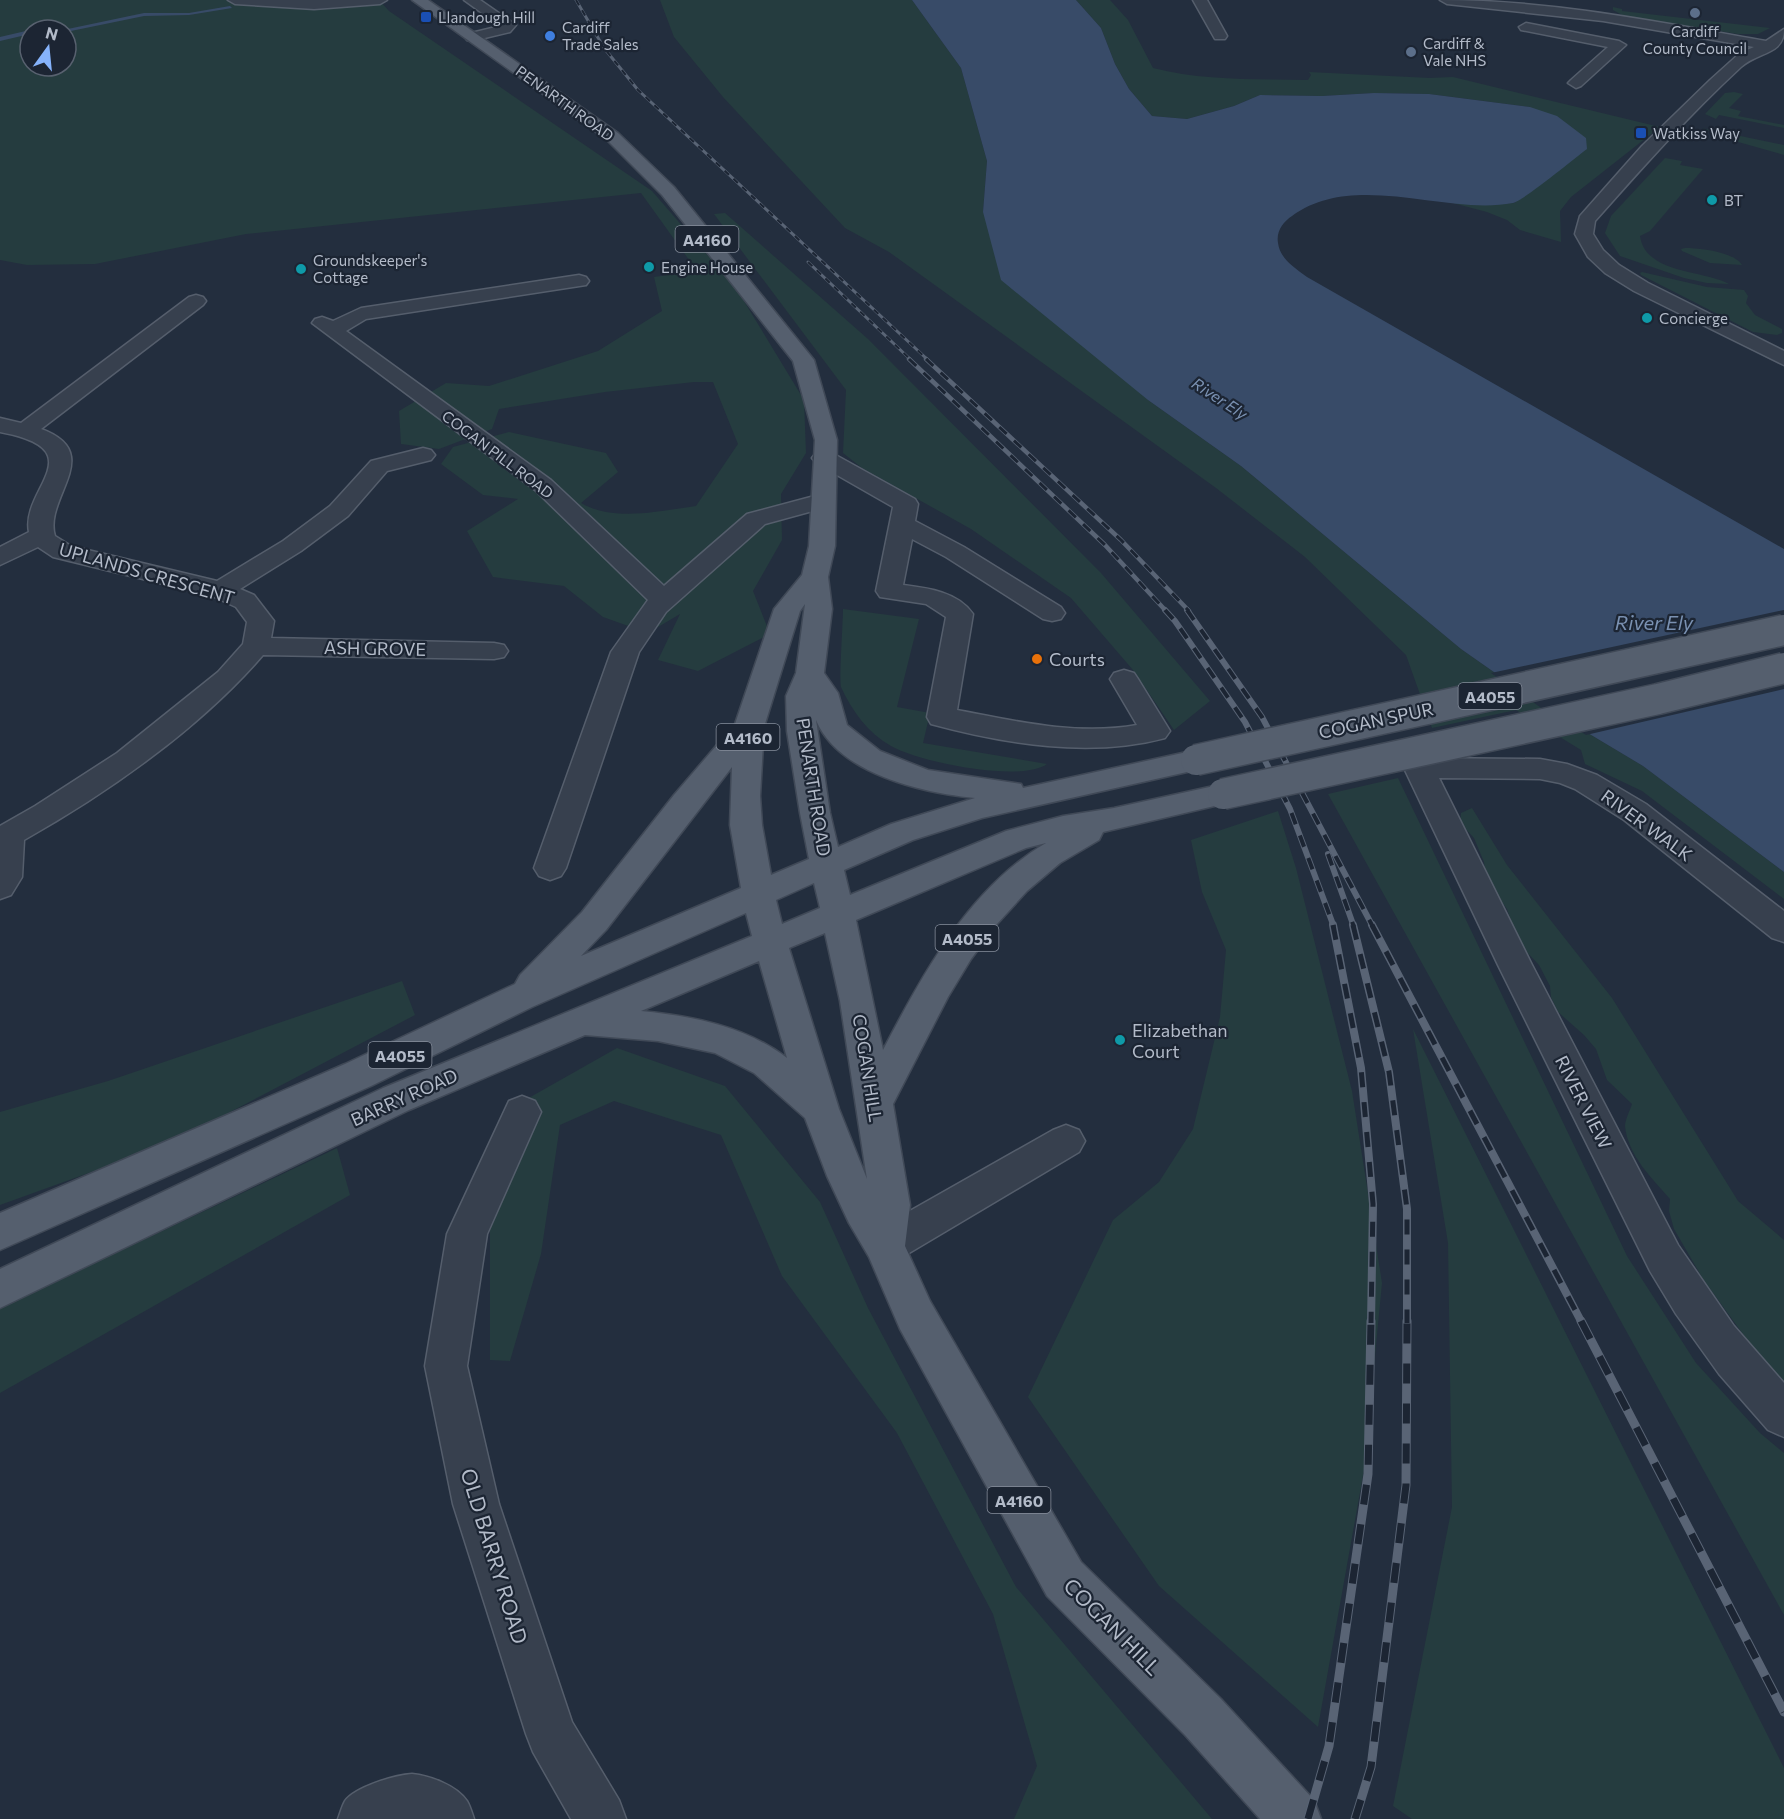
<svg xmlns="http://www.w3.org/2000/svg" width="1784" height="1819" font-family="Commissioner,sans-serif">
<style>
.green{fill:#253c3f;fill-rule:evenodd}
.water{fill:#384b68}
.pier{fill:#232e3e}
.lines{fill:none;stroke-linecap:round;stroke-linejoin:round}
.stream{fill:#384b68;fill-rule:evenodd}
.minor-casing{stroke:#555e6c;stroke-width:3}
.major-casing{stroke:#404957;stroke-width:3}
.minor{fill:#37404e;fill-rule:evenodd}
.major{fill:#555f6e;fill-rule:evenodd}
.rail-far4-casing{stroke:#596475;stroke-width:3}
.rail-far3-casing{stroke:#596475;stroke-width:4.5}
.rail-far2-casing{stroke:#596475;stroke-width:6}
.rail-far1-casing{stroke:#596475;stroke-width:8}
.rail-casing{stroke:#596475;stroke-width:9}
.rail-far4{stroke:#1c2533;stroke-width:2;stroke-dasharray:6;stroke-linecap:butt}
.rail-far3{stroke:#1c2533;stroke-width:3;stroke-dasharray:10;stroke-linecap:butt}
.rail-far2{stroke:#1c2533;stroke-width:4;stroke-dasharray:12;stroke-linecap:butt}
.rail-far1{stroke:#1c2533;stroke-width:5;stroke-dasharray:15;stroke-linecap:butt}
.rail{stroke:#1c2533;stroke-width:7;stroke-dasharray:20;stroke-linecap:butt}
.major-bridge-casing{stroke:#404957;stroke-width:33;stroke-linecap:butt}
.major-bridge{stroke:#555f6e;stroke-width:30}
.service-dot{fill:#5c6f8a;stroke:#1c2533;stroke-width:2}
.transit-dot{fill:#1a4fb4;stroke:#1c2533;stroke-width:2}
.shop-dot{fill:#3f7fe0;stroke:#1c2533;stroke-width:2}
.culture-dot{fill:#0f9aa8;stroke:#1c2533;stroke-width:2}
.food-dot{fill:#e8710a;stroke:#1c2533;stroke-width:2}
.labels{text-anchor:middle;dominant-baseline:central;stroke-width:4.5;stroke-linejoin:round;paint-order:stroke}
.far-poi-label{font-size:15px;fill:#b3bbc9;stroke:#1c2533;text-anchor:start}
.far-street-label{font-size:15px;fill:#b3bbc9;stroke:#1c2533}
.shield{fill:#1c2533;stroke:#868e9c;stroke-width:1.5}
.shield-label{font-size:16px;font-weight:bold;fill:#b3bbc9}
.far-water-label{font-size:16px;font-style:italic;fill:#7a91b2;stroke:#1c2533}
.street-label{font-size:18px;fill:#b3bbc9;stroke:#1c2533}
.poi-label{font-size:18px;fill:#b3bbc9;stroke:#1c2533;text-anchor:start}
.water-label{font-size:20px;font-style:italic;fill:#7a91b2;stroke:#1c2533}
.near-street-label{font-size:21px;fill:#b3bbc9;stroke:#1c2533}
</style>
<rect width="100%" height="100%" fill="#232e3e"/>
<g class="green">
<path d="M0,0h379l10,11 263,180 84,97 68,112 2,53 -25,41 1,46 -29,51 17,43 -72,37 -40,-11 22,-46 -32,19 -45,-16 -39,-31 -71,-9 -26,-46 51,-32 -35,-4 -42,-31 12,-17 56,-15 97,21 12,19 -37,31c33,19 78,8 115,3l42,-62 -25,-62h-19l-89,10 -106,17 -7,20 -53,20 -38,-5 -2,-33 47,-28 43,3 109,-35 64,-40 -8,-34 43,-6 -56,-78 -395,41 -151,30 -68,1 -27,-5zM30,30h36v36h-36z"/>
<polygon points="660,0 912,0 961,68 987,161 983,212 1148,400 1241,466 1461,649 1541,705 1643,766 1784,872 1784,899 1642,791 1585,764 1581,750 1516,710 1432,728 1406,655 1305,557 1216,488 889,252 845,228 723,97 674,37"/>
<path d="M1076,0h34l18,20 25,48c50,13 104,11 155,12l3,-5 -2,-3 121,6 23,-1 207,50 -89,70 -11,14 1,31 -41,-12 -13,-10 -20,-8 -42,-11 33,3 37,-1 15,-96 -101,-13 -55,-1 -52,3 -62,-1 -26,11 -47,13 -35,-3 -23,-27 -14,-25 -14,-36z"/>
<polygon points="1613,7 1622,9 1622,11 1770,28 1758,34 1738,34 1624,16 1613,10"/>
<polygon points="1734,92 1743,94 1729,108 1741,111 1738,116 1784,125 1784,128 1719,115 1716,119 1705,114 1725,93"/>
<polygon points="1702,128 1784,145 1784,155 1724,138"/>
<path d="M1665,158l17,3 -2,4 23,4 -53,62 -10,5c5,38 64,34 89,48l-22,-1 -23,-5 -64,-22 -15,-23 6,-17z"/>
<polygon points="725,213 868,339 1101,573 1210,701 1174,730 1133,670 1071,598 971,529 862,468 843,453 846,390 714,214"/>
<path d="M1685,248c15,0 49,4 57,17l-32,-2 -28,-12 -1,-2z"/>
<polygon points="1642,272 1707,287 1744,290 1748,296 1746,303 1755,315 1782,329 1782,333 1777,335 1753,332 1641,275 1640,273"/>
<path d="M843,609l76,10 -22,88 33,6 -7,30 124,21c-26,19 -128,-2 -156,-18 -23,-13 -39,-35 -50,-59 -2,-6 2,-65 2,-78z"/>
<polygon points="1398,778 1627,1256 1696,1363 1760,1433 1784,1453 1784,1615 1328,794"/>
<path d="M1472,808l35,57 105,133 126,203 46,39v143l-31,-35 -50,-69 -29,-50 -5,-18 1,-12c-18,-21 -42,-43 -45,-73 0,-6 5,-16 7,-22l-25,-24 -11,-31 -12,-14 -26,-23 -7,-15 -1,-11 -11,-21 -20,-21 -12,-35 -21,-29 -2,-18 -10,-24 -14,-15 1,-10z"/>
<polygon points="1278,811 1296,868 1352,1091 1382,1283 1364,1470 1318,1727 1159,1586 1028,1397 1113,1220 1159,1182 1193,1129 1220,1017 1226,950 1202,892 1191,840"/>
<polygon points="402,981 415,1015 169,1144 0,1205 0,1112 108,1081"/>
<polygon points="1413,1029 1784,1768 1784,1819 1412,1819 1393,1806 1452,1507 1448,1243"/>
<polygon points="617,1048 725,1086 820,1202 868,1308 1016,1587 1212,1819 1014,1819 1037,1766 993,1614 897,1433 782,1276 721,1135 614,1101 560,1125 541,1254 510,1361 490,1360 490,1227 511,1108"/>
<polygon points="337,1148 350,1195 0,1393 0,1308"/>
</g>
<path class="water" d="M912,0h164l25,28 14,36 14,25 23,27 35,3 47,-13 26,-11 62,1 52,-3 55,1 101,13 27,9 29,22 1,11c-12,9 -64,52 -74,54 -67,13 -158,-33 -221,13 -9,6 -16,15 -14,27 2,16 17,25 29,34l477,272v323l-141,-106 -102,-61 -80,-56 -220,-183 -93,-66 -147,-120 -18,-68 4,-51 -26,-93z"/>
<polygon class="pier" points="1784,610 1784,689 1586,735 1540,707 1491,673"/>
<g class="lines">
<g class="stream">
<polygon points="230,6 232,8 189,15 144,16 66,32 63,30 144,13 189,13"/>
<polygon points="30,30 30,34 0,41 0,37"/>
</g>
<defs>
<g id="minor">
<polygon points="228,0 387,0 380,4 314,9 235,4"/>
<polygon points="464,0 480,0 516,25 510,32 472,41 467,40 465,37 467,34 500,26"/>
<polygon points="1193,0 1207,0 1227,36 1225,39 1215,39"/>
<path d="M1440,0c110,0 219,22 326,41l18,-12c0,26 -25,22 -43,38 -52,48 -99,101 -146,154l-2,13 10,16 16,15 29,18 136,68v14l-150,-74 -29,-18 -17,-16 -13,-23 5,-18 62,-70 68,-66 30,-27 14,-6 -151,-26 -156,-17z"/>
<polygon points="1526,23 1619,41 1626,45 1581,86 1576,88 1568,83 1571,80 1608,47 1521,30 1519,27"/>
<polygon points="579,275 586,277 589,281 586,285 366,319 346,331 551,480 664,586 747,514 822,494 831,496 834,501 831,506 765,524 666,612 639,652 566,868 561,876 550,880 539,876 534,868 611,652 648,600 535,490 312,323 315,319 322,317 333,321 361,308"/>
<path d="M196,295l7,2 3,4 -3,4 -162,124c66,24 2,69 14,107l16,10 146,35 66,-40 47,-35 41,-45 52,-13 8,2 4,5 -4,5 -44,11 -39,45 -47,35 -61,38 14,6 20,26 -3,17 223,5 10,2 4,6 -4,6 -10,2 -231,-4c-63,73 -154,137 -239,185l-2,37 -11,18 -11,4v-73l35,-20 82,-53 101,-81 25,-28 4,-22 -11,-15 -24,-11 -159,-39 -15,-10 -38,18v-18l29,-15c-9,-43 67,-82 -29,-100v-14l21,5 168,-126z"/>
<path d="M824,451l8,2 83,46 3,5 -3,17 49,26 97,60 4,6 -4,6 -9,2 -9,-2 -97,-62 -34,-18 -9,46c25,3 55,7 70,29l-16,96c58,11 120,26 180,15l-27,-46 4,-6 10,-3 10,3 4,6 32,52 -5,7c-75,20 -160,6 -234,-14l-4,-7 19,-100 -20,-13 -46,-7 -4,-6 17,-84 -77,-44 -4,-5 4,-5z"/>
<polygon points="1419,758 1540,759 1567,764 1597,775 1646,804 1784,911 1784,942 1772,938 1624,820 1575,789 1560,783 1540,779 1439,778 1532,965 1678,1245 1734,1326 1784,1383 1784,1437 1768,1430 1719,1374 1676,1314 1650,1271 1498,965 1404,768 1408,761"/>
<polygon points="522,1096 535,1101 541,1112 487,1234 467,1366 499,1504 572,1722 619,1800 626,1819 571,1819 533,1752 526,1734 453,1504 425,1366 447,1234 509,1101"/>
<polygon points="1066,1125 1079,1130 1085,1141 1079,1152 899,1259 885,1264 871,1259 865,1246 871,1233 1053,1130"/>
<path d="M412,1774c18,2 44,11 55,27 3,5 5,12 7,18h-136c2,-5 4,-13 7,-18 10,-14 50,-26 67,-27z"/>
</g>
<path id="major" d="M412,0h16l190,133 56,54 140,173 23,80 -2,106 -7,31 4,32 -8,64 14,20 9,32 33,26 48,19 93,14 2,4 173,-38 11,3 4,7 -4,7 -11,3 -214,48 -69,22 -69,30 6,25 156,-64 57,-15 51,-8 109,-24 11,3 4,7 -4,7 -11,3 -120,28 -4,8 -39,23 -33,28 -30,33 -26,35 -23,38 -55,107 17,101 -5,41 25,55 151,261 140,137 93,101 7,19h-61l-75,-84 -138,-139 -147,-267 -31,-72 -20,-34 -22,-47 -22,-58 -51,-45 -39,-20 -57,-12 -73,-6 -176,75 -409,198v-39l383,-181 369,-152 -6,-23 -214,94 -161,79 -371,164v-37l345,-149 170,-80 5,-9 62,-63 92,-117 61,-71 39,-115 28,-34 7,-29 6,-106 -22,-79 -131,-166 -56,-56zM805,604l-9,69 -10,23 1,35 13,82 9,46 -38,16 -9,-50 -2,-29 4,-69 36,-116zM816,720c22,54 108,73 159,78l-84,26 -53,23 -8,-34zM732,767l-2,58 11,63 -160,68 25,-26zM1046,843c-77,45 -123,131 -163,207l-27,-130 170,-72zM814,883l6,25 -38,16 -6,-24zM825,933l15,68 27,178 -28,-70 -50,-161zM759,961l28,97c-42,-32 -95,-42 -146,-47z"/>
</defs>
<use href="#minor" class="minor-casing"/>
<use href="#major" class="major-casing"/>
<use href="#minor" class="minor"/>
<use href="#major" class="major"/>
<defs>
<g id="rail-far4">
<polyline points="576,0 604,48 638,90 928,360"/>
<polyline points="808,262 911,360"/>
</g>
<g id="rail-far3">
<polyline points="909,359 1105,545 1166,611"/>
<polyline points="926,359 1121,540 1189,611"/>
</g>
<g id="rail-far2">
<polyline points="1165,610 1175,621 1245,722 1290,809 1334,927"/>
<polyline points="1187,610 1262,717 1373,927"/>
<polyline points="1328,854 1354,927"/>
</g>
<g id="rail-far1">
<polyline points="1333,925 1361,1068 1373,1204 1371,1323"/>
<polyline points="1353,925 1389,1072 1407,1209 1407,1323"/>
<polyline points="1372,925 1582,1323"/>
</g>
<g id="rail">
<polyline points="1581,1321 1784,1712"/>
<polyline points="1308,1819 1329,1746 1368,1474 1371,1321"/>
<polyline points="1355,1819 1371,1767 1406,1485 1407,1321"/>
</g>
</defs>
<use href="#rail-far4" class="rail-far4-casing"/>
<use href="#rail-far3" class="rail-far3-casing"/>
<use href="#rail-far2" class="rail-far2-casing"/>
<use href="#rail-far1" class="rail-far1-casing"/>
<use href="#rail" class="rail-casing"/>
<use href="#rail-far4" class="rail-far4"/>
<use href="#rail-far3" class="rail-far3"/>
<use href="#rail-far2" class="rail-far2"/>
<use href="#rail-far1" class="rail-far1"/>
<use href="#rail" class="rail"/>
<defs>
<g id="major-bridge">
<polyline points="1196,760 1784,630"/>
<polyline points="1223,794 1658,699 1784,668"/>
</g>
</defs>
<use href="#major-bridge" class="major-bridge-casing"/>
<use href="#major-bridge" class="major-bridge"/>
</g>
<g class="service-dot">
<circle cx="1695" cy="13" r="6"/>
<circle cx="1411" cy="52" r="6"/>
</g>
<g class="transit-dot">
<rect x="420" y="11" width="12" height="12" rx="3"/>
<rect x="1635" y="127" width="12" height="12" rx="3"/>
</g>
<circle class="shop-dot" cx="550" cy="36" r="6"/>
<g class="culture-dot">
<circle cx="1712" cy="200" r="6"/>
<circle cx="649" cy="267" r="6"/>
<circle cx="301" cy="269" r="6"/>
<circle cx="1647" cy="318" r="6"/>
<circle cx="1120" cy="1040" r="6"/>
</g>
<circle class="food-dot" cx="1037" cy="659" r="6"/>
<g class="labels">
<g class="far-poi-label">
<text x="438" y="17">Llandough Hill</text>
<text x="562" y="27">Cardiff<tspan x="562" dy="17">Trade Sales</tspan></text>
<text x="1695" y="31" text-anchor="middle">Cardiff<tspan x="1695" dy="17">County Council</tspan></text>
<text x="1423" y="43">Cardiff &amp;<tspan x="1423" dy="17">Vale NHS</tspan></text>
<text x="1653" y="133">Watkiss Way</text>
<text x="1724" y="200">BT</text>
<text x="313" y="260">Groundskeeper's<tspan x="313" dy="17">Cottage</tspan></text>
<text x="661" y="267">Engine House</text>
<text x="1659" y="318">Concierge</text>
</g>
<g class="far-street-label">
<text transform="translate(565 103) rotate(36)">PENARTH ROAD</text>
<text transform="translate(498 454) rotate(37)">COGAN PILL ROAD</text>
</g>
<g class="shield">
<rect x="675.5" y="226" width="63" height="26" rx="4.5"/>
<rect x="1458.5" y="683" width="63" height="26" rx="4.5"/>
<rect x="716.5" y="724" width="63" height="26" rx="4.5"/>
<rect x="935.5" y="925" width="63" height="26" rx="4.5"/>
<rect x="368.5" y="1042" width="63" height="26" rx="4.5"/>
<rect x="987.5" y="1487" width="63" height="26" rx="4.5"/>
</g>
<g class="shield-label">
<text x="707" y="239">A4160</text>
<text x="1490" y="696">A4055</text>
<text x="748" y="737">A4160</text>
<text x="967" y="938">A4055</text>
<text x="400" y="1055">A4055</text>
<text x="1019" y="1500">A4160</text>
</g>
<g class="far-water-label">
<text transform="translate(1220 398) rotate(33)">River Ely</text>
</g>
<g class="street-label">
<text transform="translate(147 573) rotate(16)">UPLANDS CRESCENT</text>
<text transform="translate(375 648) rotate(1)">ASH GROVE</text>
<text transform="translate(1376 720) rotate(-12)">COGAN SPUR</text>
<text transform="translate(814 787) rotate(81)">PENARTH ROAD</text>
<text transform="translate(1647 825) rotate(36)">RIVER WALK</text>
<text transform="translate(868 1068) rotate(81)">COGAN HILL</text>
<text transform="translate(404 1097) rotate(-24)">BARRY ROAD</text>
<text transform="translate(1584 1102) rotate(63)">RIVER VIEW</text>
</g>
<g class="poi-label">
<text x="1049" y="659">Courts</text>
<text x="1132" y="1030">Elizabethan<tspan x="1132" dy="21">Court</tspan></text>
</g>
<g class="water-label">
<text x="1654" y="622">River Ely</text>
</g>
<g class="near-street-label">
<text transform="translate(495 1556) rotate(73)">OLD BARRY ROAD</text>
<text transform="translate(1113 1626) rotate(45)">COGAN HILL</text>
</g>
</g>
<g transform="translate(48 48) rotate(15)"><circle r="28" fill="#1c2533" stroke="#58616f" stroke-width="1.5"/>
<path d="M0-4.5L10 22L0 15L-10 22Z" fill="#86b3fb"/>
<text y="-9" font-size="16" font-weight="bold" text-anchor="middle" fill="#b3bbc9">N</text>
</g>
</svg>
